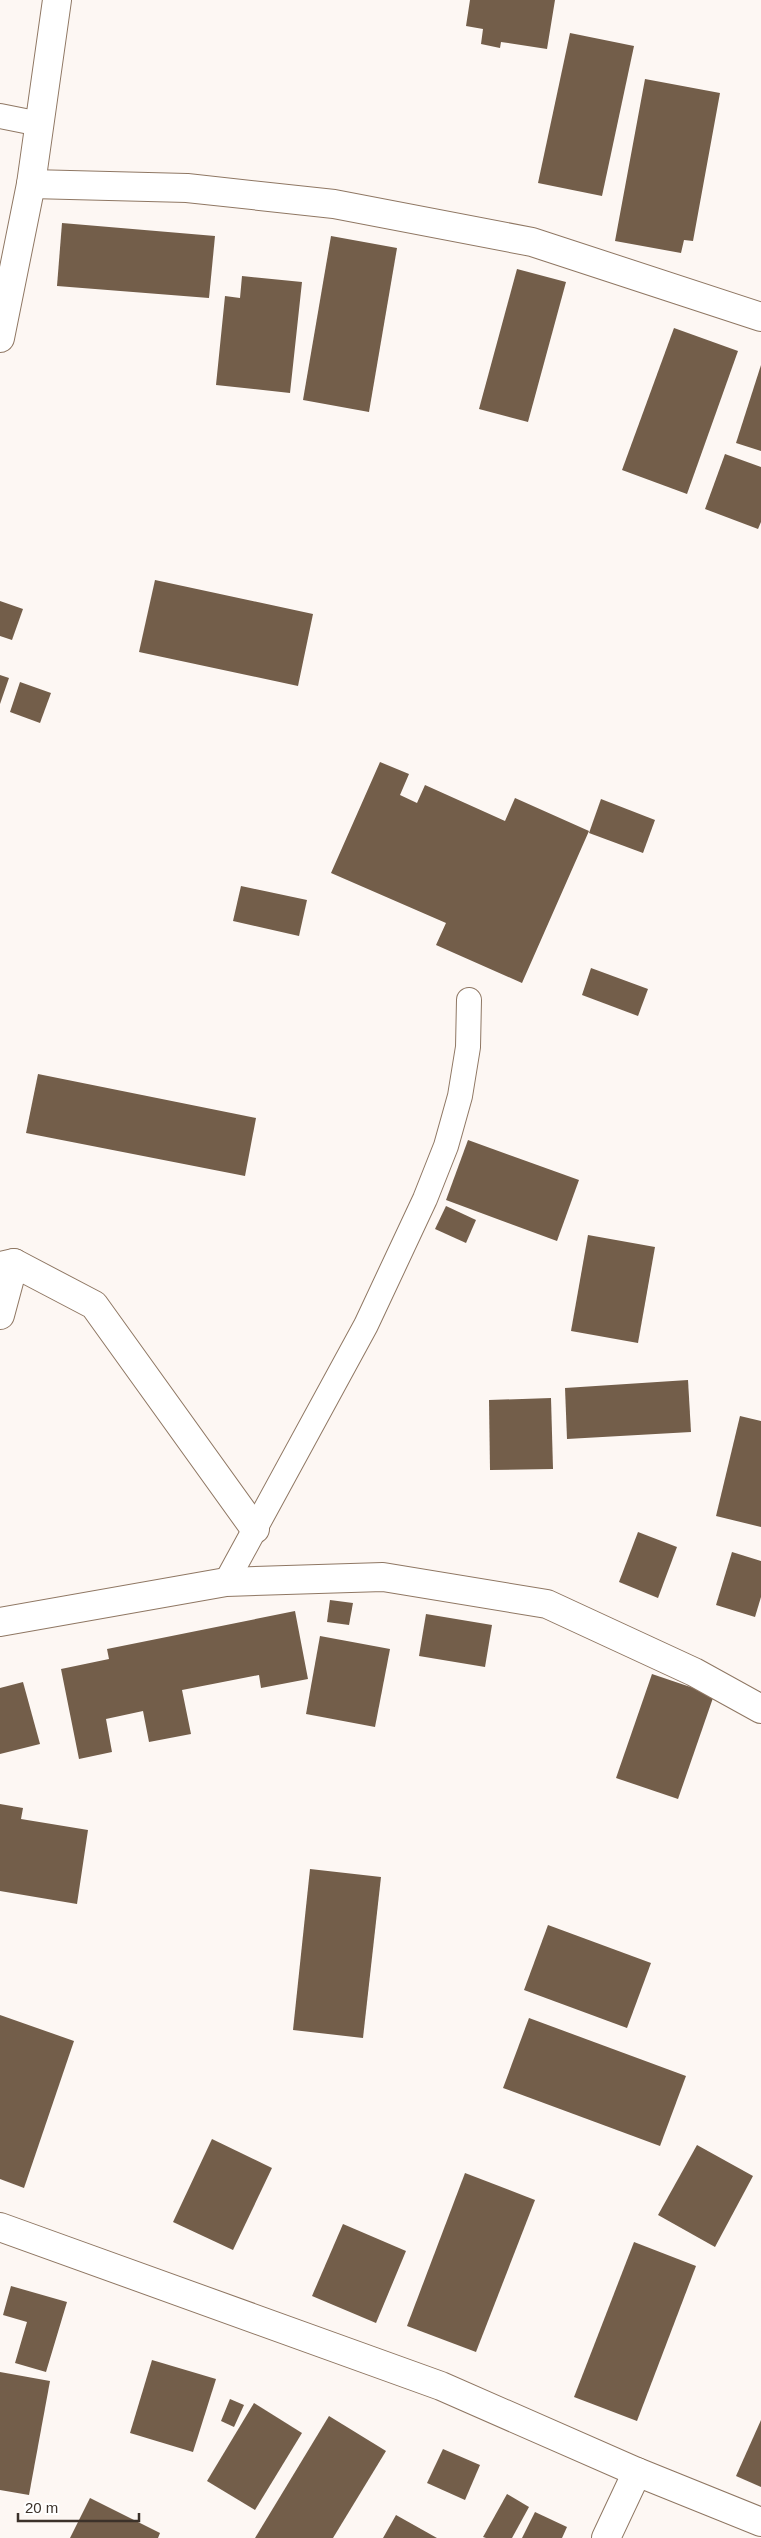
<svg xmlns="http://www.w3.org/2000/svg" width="761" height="2538" font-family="Helvetica,sans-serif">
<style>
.building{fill:#735e4a}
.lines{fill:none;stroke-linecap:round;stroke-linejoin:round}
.lane-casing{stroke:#8f7763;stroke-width:26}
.street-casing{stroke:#8f7763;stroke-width:30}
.lane{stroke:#fff;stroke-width:24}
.street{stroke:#fff;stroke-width:28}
</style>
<rect width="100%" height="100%" fill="#fdf7f3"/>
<g class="building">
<polygon points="470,0 555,0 547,49 501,42 500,48 481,44 483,29 466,26"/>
<polygon points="570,33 634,46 602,196 538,183"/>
<polygon points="645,79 720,93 693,241 684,240 681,253 615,241"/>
<polygon points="62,223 215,236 209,298 57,286"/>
<polygon points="331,236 397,248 369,412 303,400"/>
<polygon points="517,269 566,282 528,422 479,409"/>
<polygon points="242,276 302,282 290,393 216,385 225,296 240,298"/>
<polygon points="674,328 738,351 687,494 622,470"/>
<polygon points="761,365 761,451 736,443"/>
<polygon points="725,454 761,467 761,522 758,529 705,509"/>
<polygon points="155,580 313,614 298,686 139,652"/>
<polygon points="0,601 23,609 12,640 0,636"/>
<polygon points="0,675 9,678 0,704"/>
<polygon points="20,682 51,693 40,723 10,712"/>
<polygon points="380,762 409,774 400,795 417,803 425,785 505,821 515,798 589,831 522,983 436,945 446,923 331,873"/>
<polygon points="601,799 655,820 643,853 589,833"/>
<polygon points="241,886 307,900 299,936 233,921"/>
<polygon points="591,968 648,989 638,1016 582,995"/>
<polygon points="38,1074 256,1118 245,1176 26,1133"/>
<polygon points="468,1140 579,1180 557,1241 446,1200"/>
<polygon points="446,1206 476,1220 466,1243 435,1229"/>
<polygon points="588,1235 655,1247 638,1343 571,1331"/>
<polygon points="688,1380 691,1432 567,1439 565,1388"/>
<polygon points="551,1398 553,1469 490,1470 489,1400"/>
<polygon points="740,1416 761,1421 761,1527 716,1516"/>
<polygon points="638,1532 677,1547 658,1598 619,1582"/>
<polygon points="732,1552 761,1561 761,1597 755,1617 716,1605"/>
<polygon points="330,1600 353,1603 349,1625 327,1622"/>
<polygon points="295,1611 308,1679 261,1688 259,1675 182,1690 191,1734 149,1742 143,1711 106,1719 112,1752 79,1759 61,1669 109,1659 107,1649"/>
<polygon points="426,1614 492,1625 485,1667 419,1656"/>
<polygon points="320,1636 390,1649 375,1727 306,1714"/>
<polygon points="652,1674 714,1695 678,1799 616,1778"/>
<polygon points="23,1682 40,1744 0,1754 0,1688"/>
<polygon points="0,1804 23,1808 21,1819 88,1830 77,1904 0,1891"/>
<polygon points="310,1869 381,1877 363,2038 293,2030"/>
<polygon points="548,1925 651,1963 627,2028 524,1990"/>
<polygon points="0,2015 74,2041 24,2188 0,2179"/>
<polygon points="529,2018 686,2076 660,2146 503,2088"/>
<polygon points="212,2139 272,2168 233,2250 173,2222"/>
<polygon points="697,2145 753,2176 715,2247 658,2215"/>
<polygon points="465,2173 535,2200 476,2352 407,2326"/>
<polygon points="343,2224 406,2251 376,2323 312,2296"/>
<polygon points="634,2242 696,2266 637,2421 574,2397"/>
<polygon points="11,2286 67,2302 46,2372 15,2363 27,2322 3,2315"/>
<polygon points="152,2360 216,2379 193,2452 130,2433"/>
<polygon points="0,2372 50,2381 29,2495 0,2490"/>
<polygon points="230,2399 244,2405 234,2427 221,2421"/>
<polygon points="254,2403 302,2433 255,2510 207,2481"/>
<polygon points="329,2416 386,2451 333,2538 255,2538"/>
<polygon points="761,2420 761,2487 736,2476"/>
<polygon points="443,2449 480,2465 465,2500 427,2483"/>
<polygon points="507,2494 529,2507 512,2538 486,2538 483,2537"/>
<polygon points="90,2498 160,2533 158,2538 70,2538"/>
<polygon points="535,2512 567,2527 562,2538 522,2538"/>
<polygon points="396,2515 437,2538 383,2538"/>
</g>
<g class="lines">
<defs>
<g id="lane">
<polyline points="0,116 40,124"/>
<polyline points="226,1582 366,1325 425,1199 446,1146 460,1096 468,1047 469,1000"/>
</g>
<g id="street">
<polyline points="31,184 187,188 334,204 532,242 761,317"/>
<polyline points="0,338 31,184 57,0"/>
<polyline points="0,1266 14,1263 94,1305 255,1529"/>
<polyline points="0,1315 14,1263"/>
<polyline points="0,1622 226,1582 383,1577 547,1604 694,1672 761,1709"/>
<polyline points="0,2227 441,2386 637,2472 761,2522"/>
<polyline points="606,2538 637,2472"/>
</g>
</defs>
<use href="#lane" class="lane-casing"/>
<use href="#street" class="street-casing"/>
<use href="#lane" class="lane"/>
<use href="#street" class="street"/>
</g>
<path d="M18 2513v8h121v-8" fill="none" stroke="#3c322a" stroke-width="2.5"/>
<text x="25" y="2513" font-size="15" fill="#3c322a" stroke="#ffffff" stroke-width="4" paint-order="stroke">20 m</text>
</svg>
